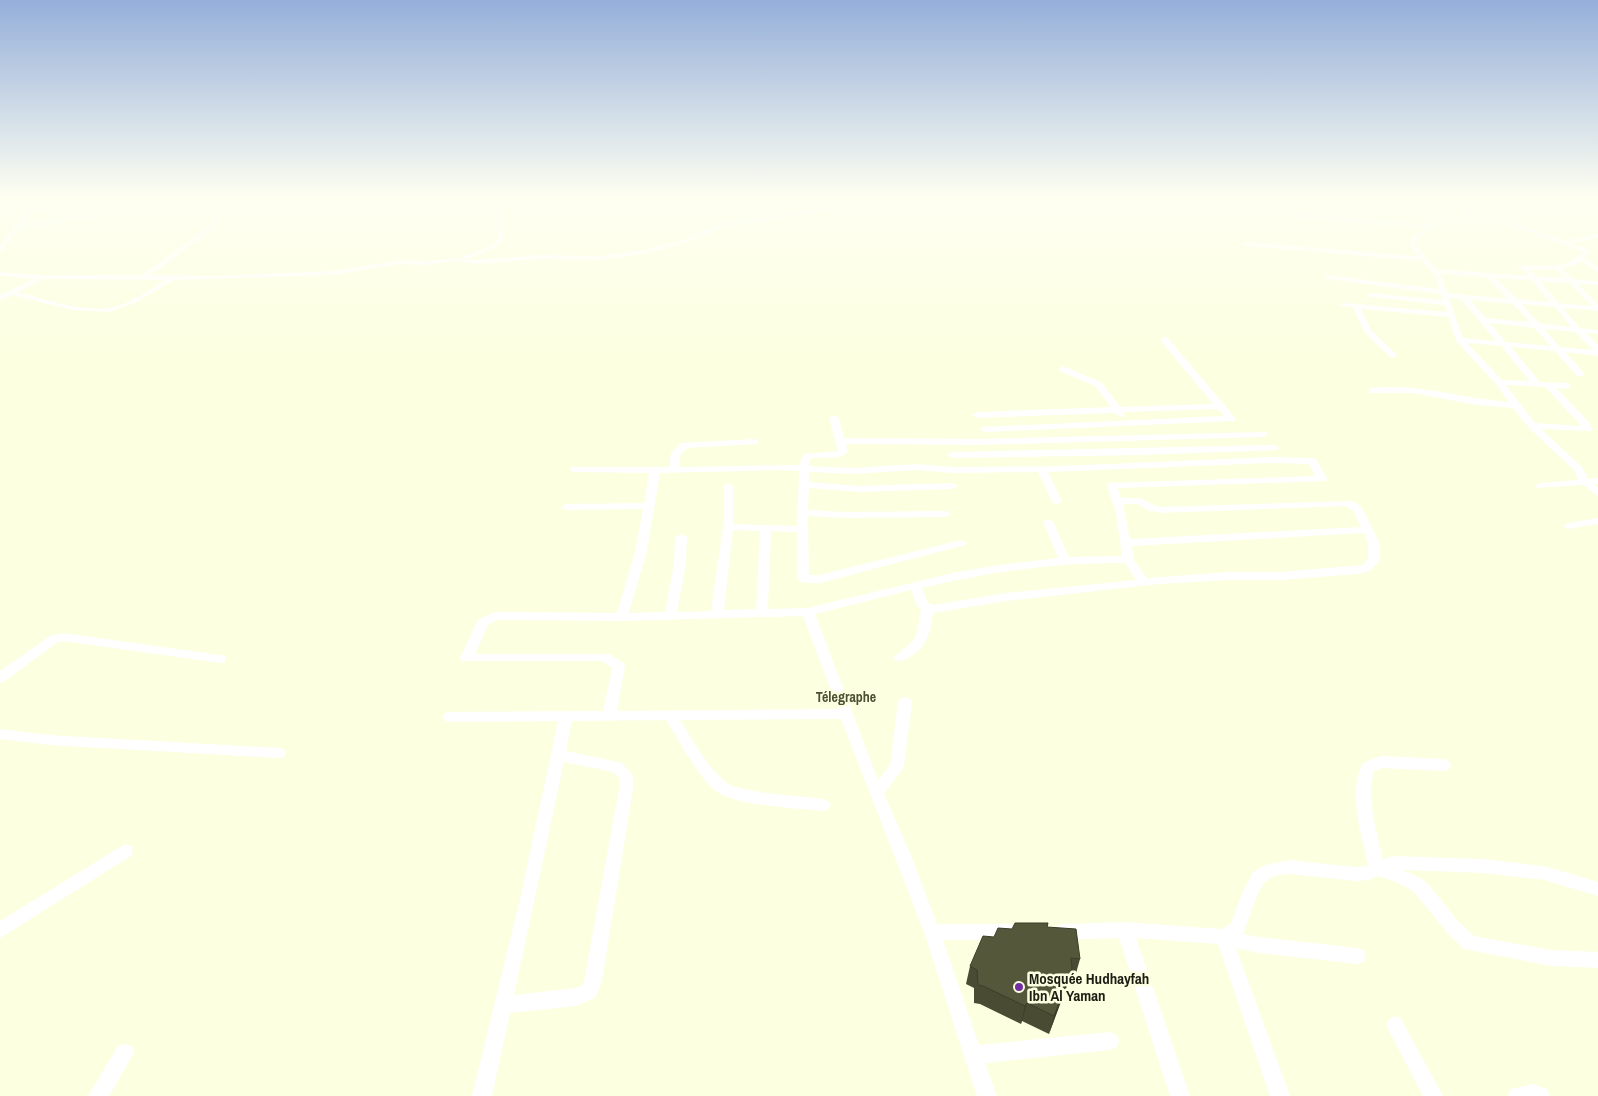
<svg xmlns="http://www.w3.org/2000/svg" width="1598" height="1096" font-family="'Archivo Narrow',sans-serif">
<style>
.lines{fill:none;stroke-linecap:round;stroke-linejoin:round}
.minor{fill:#fff;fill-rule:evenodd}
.wall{fill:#494b33}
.shaded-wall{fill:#3c3d29}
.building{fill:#55573b;stroke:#3c3d29}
.poi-dot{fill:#742da0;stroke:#fcffe0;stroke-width:2}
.labels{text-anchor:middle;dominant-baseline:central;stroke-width:5;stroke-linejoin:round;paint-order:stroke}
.neighbourhood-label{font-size:14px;font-weight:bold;fill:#4e5036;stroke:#fcffe0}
.near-poi-label{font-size:15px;font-weight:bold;fill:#1d1e13;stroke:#fcffe0;text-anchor:start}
</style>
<rect width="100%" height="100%" fill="#fcffe0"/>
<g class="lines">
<g class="minor">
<polygon points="36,199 43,199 37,206 83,199 102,199 34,211 23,225 109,211 112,213 19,230 2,251 0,252 0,245"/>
<path d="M205,199h6l8,20 -5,9 -63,47 61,1 121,-5 67,-11 27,1 36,-3 1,-2 27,-10 7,-8 -4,-28 2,-11h6l-2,11 4,28 -9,10 -27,11 7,1 66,-5 56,1 46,-6 41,-11 37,-16 126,-19 2,-5h6l-6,8 -126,20 -35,15 -44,12 -47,6 -56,-1 -66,5 -16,-3 -32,4 -27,-1 -67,11 -159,5 -39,23 -26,9 -37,-2 -60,-15 -12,5v-5l34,-16 -34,-3v-4l43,3h99l67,-49 4,-7zM44,279l120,1c-15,10 -35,25 -55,28 -30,3 -62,-8 -91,-16z"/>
<path d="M1442,199h8l23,13 34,9 56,19 35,-6v4l-28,5 20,7 1,1 -6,6 13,10v6l-17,-12 -4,3 -14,5 10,10 25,2v4l-20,-1 20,20v7l-35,-3 17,20 18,2v4l-12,-1 12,12v11l-33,-4 18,20v4h-6l-22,-25 -44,-4 29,35 27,1 4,3 -4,3 -11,-1 32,33 5,8 -2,2 -50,-2 41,38 6,12 10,-1v6h-4l4,4v8l-15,-11 -47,3 -1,-2 5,-3 38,-3 -4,-10 -45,-42 -16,-20 -36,-3 -65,-12h-43v-4l3,-1c47,-5 91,11 137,14l-13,-18 -39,-42 -9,-25 -87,-8 10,21 26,25 -4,3 -3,-1 -25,-24 -12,-25 -13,-3 4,-2 103,9 -3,-7 -73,-8 -4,-2 4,-2 72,7 -3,-6 -113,-15 -4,-2 4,-2 112,14 -4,-13 -13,-15 -177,-15 -3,-2 3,-2 173,14 -8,-11v-6l14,-11 -139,-12 -3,-2 3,-2 144,13 37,-12zM1471,215l32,8 80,29c-23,21 -36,10 -64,14v4h4l5,6 -92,-7 -20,-24v-5l21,-15zM1531,270h25l8,8 -28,-2zM1440,274l46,3 22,22 -60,-6zM1495,278l37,2 18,22 -32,-3zM1540,281l29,2 23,23 -33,-3zM1449,298l12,1 35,42 -33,-3zM1470,300l43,4 17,18 -44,-4zM1522,304l33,3 16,20 -32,-4zM1490,323l44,5 17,18 -45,-4zM1544,329l31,3 18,18 -33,-3zM1467,343l34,3 29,35 -28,-1zM1506,385l39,2 37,39 -47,-3z"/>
<polygon points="1161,337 1167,337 1236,419 1234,421 985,432 980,429 982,427 1224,416 1218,409 1124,412 1124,416 1121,417 1115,413 977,418 972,415 977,412 1111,407 1095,386 1060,371 1059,369 1063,366 1101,382 1120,407 1213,404 1161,341"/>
<path d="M834,415l5,3 5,20 134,1 288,-7 2,2 -5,3 -285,8 -132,-1 2,8c-10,9 -25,5 -37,6l-2,8 44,2 63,-4 37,3 110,-1 207,-9 42,1 4,1 11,20 -1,2 -208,7 3,10h19l14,7 8,2 188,-6 8,3 5,6 17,34v16l-10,11 -12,3 -78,6h-51l-70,4 -153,17 -73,12c-2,18 -6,34 -23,44 -5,3 -9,5 -15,3l-1,-3 19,-16 4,-9 4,-23 -4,-3 -6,-16 -96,24 63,166 12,-15 8,-63 2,-3 5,-2 5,2 2,3 -8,65 -20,27 26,59 27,71h74l6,3 2,5 -2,5 -6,3h-68l36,105 131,-13 7,3 2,6 -2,6 -7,3 -125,13 12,33h-20l-53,-164 -83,-213 -161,1c12,19 29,50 47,63 15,10 76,13 96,16l5,2 3,4 -3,4 -5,2c-27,-3 -84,-5 -106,-19 -17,-12 -39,-53 -51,-72l-94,1 -6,30 56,12 11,13v13l-31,192 -7,17 -19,8 -66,7 -18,83h-20l48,-197 38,-178 -108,1 -5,-1 -2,-4 2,-4 5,-1 153,-1 9,-43 -10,-7h-141l-1,-3 17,-36 2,-3 16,-7 122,1 18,-62 8,-42 -77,1 -5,-3 5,-3 78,-1 5,-30 -74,-1 -4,-1 -1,-2 1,-2h98l2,-14 10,-10 73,-4 3,1 2,2 -2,2 -70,4 -6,6 -2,13 120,-2 5,-11 34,-3 -9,-33zM1270,463l39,1 6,12 -207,7 -1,2 9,28 6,43 -53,1 -16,-35 -5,-3 -5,3 15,36 -59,7 -42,7 -149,36 -40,1 3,-78 26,1v47l6,4h17l145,-38 2,-2 -6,-3 -141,35h-11l-1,-59 35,2 103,-1 5,-3 -5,-3 -103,1 -35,-2 1,-22 50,4 94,-3 5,-3 -5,-3 -94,3 -50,-4v-10l44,2 63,-4 37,3 85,-1 14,30 5,3 5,-3 -14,-30zM780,470l19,1 -2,55 -64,-2v-38l-5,-3 -5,3v41l-12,84 -34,1 9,-48 1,-27 -6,-3 -6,3 -1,27 -9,48 -36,1 18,-62 13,-78zM1123,504h15l9,6 15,3 183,-7 8,5 8,16 -231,12zM733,530l27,1 -4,78 -32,1zM1364,533l4,11v15l-6,6 -82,7h-51l-82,6 -13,-18 -2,-14zM1125,563l11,17 -130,13 -73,12 -5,-2 -6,-15c67,-16 134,-26 203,-25zM803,616l35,93 -221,2 8,-45 -1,-3 -15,-9h-134l13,-29 9,-5 125,1zM564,762l49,10 6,6v11l-35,192 -2,5 -6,2 -62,7z"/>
<polygon points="1274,445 1279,448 1277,450 1143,455 952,458 947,455 952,452"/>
<polygon points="1598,518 1598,524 1568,529 1563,526 1568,523"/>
<polygon points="63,633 220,655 225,656 226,659 225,662 220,663 63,641 58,642 5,681 0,683 0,671 50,636"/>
<polygon points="0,729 49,735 279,748 284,749 286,753 284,757 279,758 49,745 0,739"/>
<path d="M1381,756l63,3 5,2 2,4 -2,4 -5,2 -62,-3 -8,3c-8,29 3,60 9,89l9,-4 91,3 61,7 54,16v14l-54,-16 -61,-7 -81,-3 17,7 10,8 28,35 17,16 77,14 47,2v16l-47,-2 -87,-17 -13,-12 -38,-46 -17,-9 -18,-6 -9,4 -14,1 -65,-7 -16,2 -9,6 -7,11 -15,41 15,3 99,11 6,2 3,6 -3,6 -6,2 -99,-11 -22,-5 54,148h-20l-52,-152 -82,-6 54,158h-20l-51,-158 -57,2 -6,-3 -2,-5 2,-5 6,-3 63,-2 97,7 9,-6 12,-32 10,-19 12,-7 25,-5 65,7 13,-1c-6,-31 -21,-72 -5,-103z"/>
<polygon points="125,844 131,846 133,851 131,856 0,938 0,921"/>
<polygon points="1395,1016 1401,1019 1443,1096 1423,1096 1386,1025 1389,1019"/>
<polygon points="125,1044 132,1046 134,1053 109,1096 88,1096 118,1046"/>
<polygon points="1533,1084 1547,1089 1550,1096 1508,1096 1511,1089"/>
</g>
</g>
<polygon class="wall" points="1048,923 1047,927 1080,959 1075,977 1069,977 1049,1034 1022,1021 1021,1024 980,1004 974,1003 974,988 966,984 970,966 994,937 1012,929"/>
<g class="shaded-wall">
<polygon points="1072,968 1067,986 1049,1034 1054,1016"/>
<polygon points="1027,1003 1022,1021 1021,1024 1025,1006"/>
</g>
<polygon class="building" points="1015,923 1048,923 1047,927 1076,929 1080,959 1071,958 1072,968 1054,1016 1027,1003 1025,1006 983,986 978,985 977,970 970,966 983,936 994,937 998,928 1012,929"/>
<linearGradient id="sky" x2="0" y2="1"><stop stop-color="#95afda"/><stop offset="0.56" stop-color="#fefff1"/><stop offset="1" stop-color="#fefff1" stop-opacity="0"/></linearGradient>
<rect width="1598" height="353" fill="url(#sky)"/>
<circle class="poi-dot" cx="1019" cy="987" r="5"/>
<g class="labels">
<g class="neighbourhood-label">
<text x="846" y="697">Télegraphe</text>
</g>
<g class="near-poi-label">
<text x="1029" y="978">Mosquée Hudhayfah<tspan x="1029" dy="17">Ibn Al Yaman</tspan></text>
</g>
</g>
</svg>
